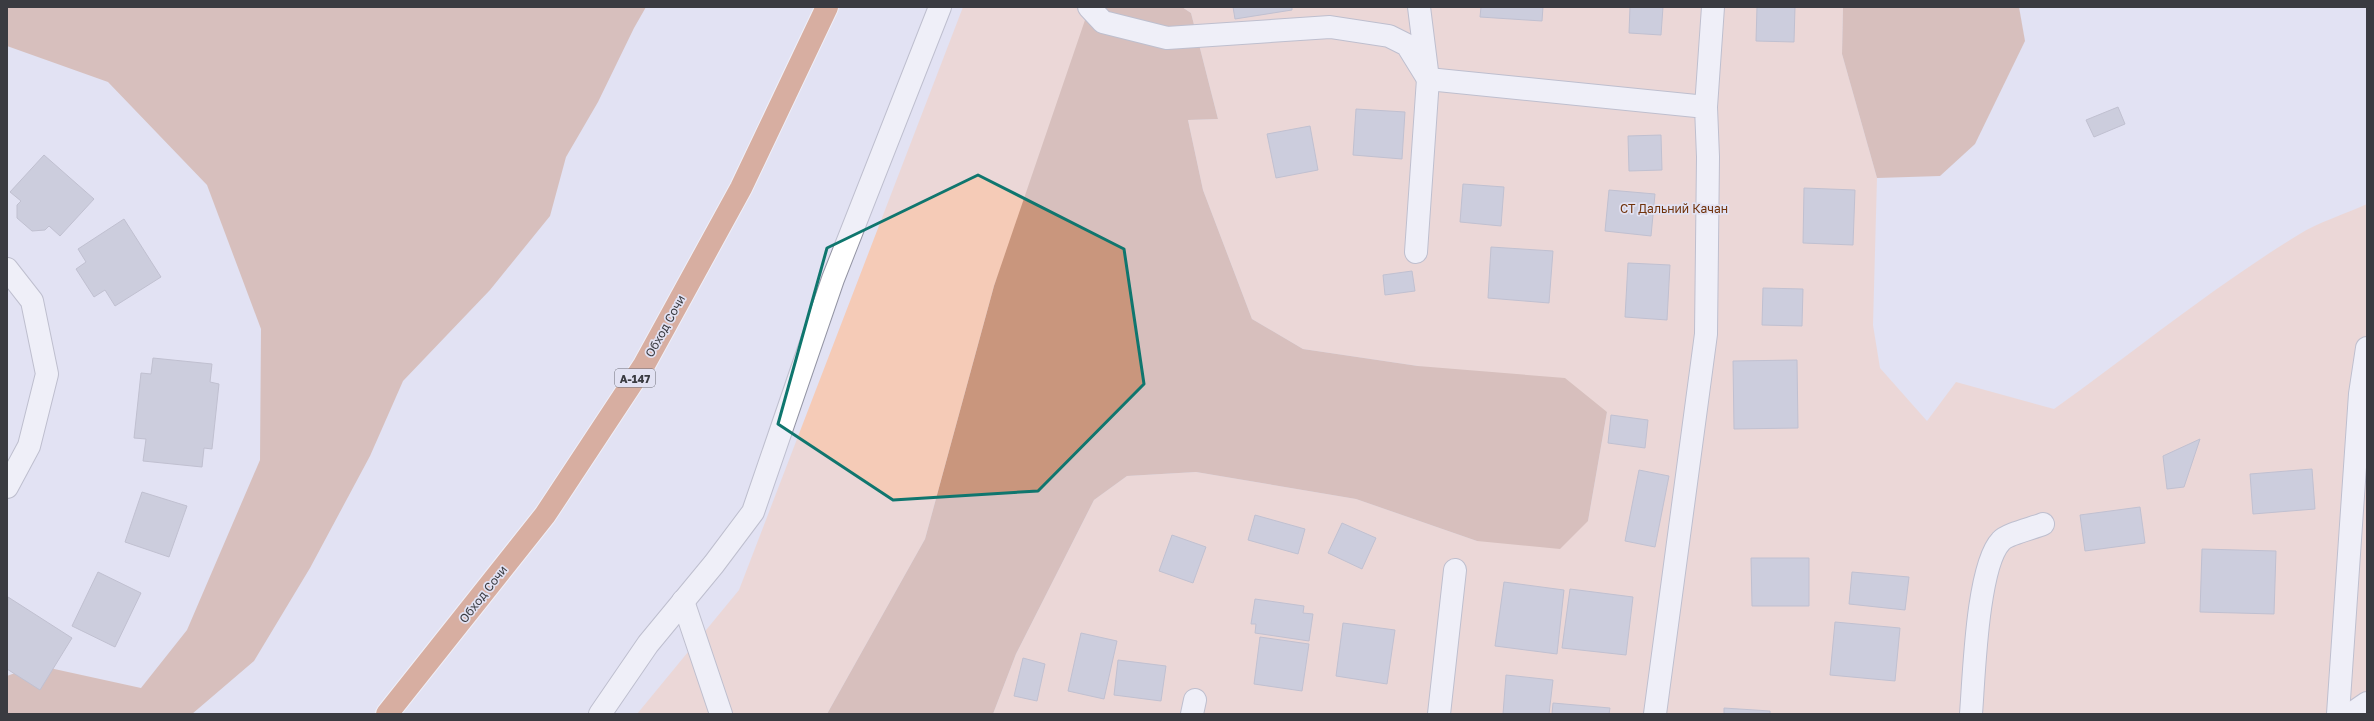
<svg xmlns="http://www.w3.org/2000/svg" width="2374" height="721" font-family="'Golos Text',sans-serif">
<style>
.green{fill:#f5cbb7}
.forest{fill:#c9967d}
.building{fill:#b2b3c3;stroke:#9797a7}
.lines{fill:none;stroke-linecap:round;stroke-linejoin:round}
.minor-casing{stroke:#9394a3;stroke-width:24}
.highway-casing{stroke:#fff;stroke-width:24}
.minor{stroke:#fff;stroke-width:22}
.highway{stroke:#ca6f3e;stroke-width:22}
.marked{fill:none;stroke:#0f766e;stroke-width:3;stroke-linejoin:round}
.labels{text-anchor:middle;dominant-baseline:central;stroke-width:3.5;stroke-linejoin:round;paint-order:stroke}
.shield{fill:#e2e2f3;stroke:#6c6d76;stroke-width:1}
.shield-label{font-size:11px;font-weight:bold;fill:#3a3b41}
.park-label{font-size:12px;fill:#70320a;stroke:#e2e2f3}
.street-label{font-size:12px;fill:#3a3b41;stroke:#e2e2f3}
</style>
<rect width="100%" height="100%" fill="#e2e2f3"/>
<g class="green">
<polygon points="963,7 1100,7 994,286 925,539 827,714 637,714 739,590"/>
<path d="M1182,7h661l-1,47 35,124 -4,147 7,43 47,53 29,-39 98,27c81,-58 159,-122 244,-174 21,-13 47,-21 69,-31v510h-1374l23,-60 78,-154 33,-24 69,-4 160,27 121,42 111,-20 19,-109 -189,-46 -115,-17 -51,-30 -49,-129 -15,-70 30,-1 -27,-106z"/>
</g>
<g class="forest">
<polygon points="7,7 646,7 634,28 598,102 566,157 550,216 490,290 403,381 370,456 310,568 254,661 192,714 7,714 7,676 36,665 141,688 187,630 260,460 261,329 207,185 108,82 7,46"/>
<polygon points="1100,7 1182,7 1191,13 1218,119 1188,120 1203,190 1252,319 1303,349 1418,366 1565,378 1607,412 1588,521 1560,549 1477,541 1356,499 1196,472 1127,476 1094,500 1016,654 993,714 827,714 925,539 994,286 1085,20"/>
<polygon points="1843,7 2019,7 2025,41 1975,144 1940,176 1877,178 1842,54"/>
</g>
<g class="building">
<polygon points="1233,7 1292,7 1292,10 1235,19"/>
<polygon points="1481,7 1543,7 1542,21 1480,17"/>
<polygon points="1630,7 1663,7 1661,35 1629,33"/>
<polygon points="1757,7 1795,7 1794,42 1756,41"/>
<polygon points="2118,107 2125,124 2094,137 2086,120"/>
<polygon points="1356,109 1405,112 1402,159 1353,155"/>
<polygon points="1310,126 1318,170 1276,178 1267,134"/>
<polygon points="1661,135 1662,170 1629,171 1628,136"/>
<polygon points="44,155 94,199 60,236 49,226 45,230 32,231 17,218 17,205 21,201 10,192"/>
<polygon points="1463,184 1504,187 1501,226 1460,222"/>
<polygon points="1804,188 1855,190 1853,245 1803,243"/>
<polygon points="1609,190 1655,194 1651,236 1605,231"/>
<polygon points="124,219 161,277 115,306 105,290 94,297 76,269 86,262 78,249"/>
<polygon points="1491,247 1553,251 1549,303 1488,298"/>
<polygon points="1628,263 1670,265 1667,320 1625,317"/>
<polygon points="1412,271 1415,291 1385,295 1383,275"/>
<polygon points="1763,288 1803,289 1802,326 1762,325"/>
<polygon points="153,358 212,364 210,382 219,384 212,449 204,448 202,467 143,461 146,439 134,438 141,373 151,374"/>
<polygon points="1797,360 1798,428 1734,429 1733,361"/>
<polygon points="1611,415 1648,420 1645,448 1608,443"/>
<polygon points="2200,439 2184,487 2167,489 2163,456"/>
<polygon points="2312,469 2315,509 2253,514 2250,474"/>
<polygon points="1639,470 1669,476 1655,547 1625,541"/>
<polygon points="142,492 187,506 169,557 125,542"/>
<polygon points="2140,507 2145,543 2085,551 2080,515"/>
<polygon points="1255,515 1305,529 1298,554 1248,540"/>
<polygon points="1342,523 1376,538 1362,569 1328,553"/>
<polygon points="1172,535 1206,547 1193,583 1159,571"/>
<polygon points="2202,549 2276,551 2274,614 2200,612"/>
<polygon points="1751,558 1809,558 1809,606 1752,606"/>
<polygon points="98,572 141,593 115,647 72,626"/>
<polygon points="1852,572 1909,577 1905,610 1849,604"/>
<polygon points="1504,582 1564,590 1557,654 1495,646"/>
<polygon points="1570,589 1633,597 1626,655 1562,648"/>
<polygon points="8,597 72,638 40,690 7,669"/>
<polygon points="1255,599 1304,606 1303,613 1313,614 1309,641 1255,633 1256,624 1251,624"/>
<polygon points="1835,622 1900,628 1895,681 1830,675"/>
<polygon points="1343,623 1395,630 1387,684 1336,676"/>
<polygon points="1081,633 1117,641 1104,699 1068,691"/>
<polygon points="1260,637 1309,644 1302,691 1254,684"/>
<polygon points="1023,658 1045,664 1037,701 1014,696"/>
<polygon points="1118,660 1166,666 1161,701 1114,695"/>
<polygon points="1506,675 1553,680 1549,714 1503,714"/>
<polygon points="1553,703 1610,708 1609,714 1552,714"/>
<polygon points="1724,708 1770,711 1770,714 1724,714"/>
</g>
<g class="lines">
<defs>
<g id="minor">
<polyline points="1089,7 1103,22 1167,38 1330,27 1389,36 1407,45 1428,79 1706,107 1708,157 1706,334 1655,714"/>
<polyline points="1706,107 1713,7"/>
<polyline points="1416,252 1428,79 1419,7"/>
<polyline points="7,269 32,301 47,374 29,446 7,487"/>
<polyline points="683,601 721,714"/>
<polyline points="600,714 648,644 714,564 753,512 833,279 940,7"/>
<polyline points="1192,714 1195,700"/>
<polyline points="1439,714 1455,570"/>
<path d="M1971,714c3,-37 6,-148 30,-173 6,-7 33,-13 42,-17"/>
<polyline points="2338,714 2360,394 2367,348"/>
<polyline points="2351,714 2367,703"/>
</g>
<polyline id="highway" points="387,714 545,515 644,365 741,188 827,7"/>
</defs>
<use href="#minor" class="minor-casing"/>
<use href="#highway" class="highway-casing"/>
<use href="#minor" class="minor"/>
<use href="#highway" class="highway"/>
</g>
<path d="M0 0H2374V721H0ZM978,175l146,74 20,135 -106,107 -145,9 -115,-76 49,-176z" fill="#e2e2f3" fill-opacity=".55" fill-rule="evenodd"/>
<path class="marked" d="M978,175l146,74 20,135 -106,107 -145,9 -115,-76 49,-176z"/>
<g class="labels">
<rect class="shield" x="615" y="369" width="40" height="18" rx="3"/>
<g class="shield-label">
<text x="635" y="378">А-147</text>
</g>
<g class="park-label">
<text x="1674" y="208">СТ Дальний Качан</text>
</g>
<g class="street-label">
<text transform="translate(665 326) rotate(-61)">Обход Сочи</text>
<text transform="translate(483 594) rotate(-52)">Обход Сочи</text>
</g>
</g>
<rect width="2374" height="721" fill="none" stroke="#3a3b41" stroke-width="16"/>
</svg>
